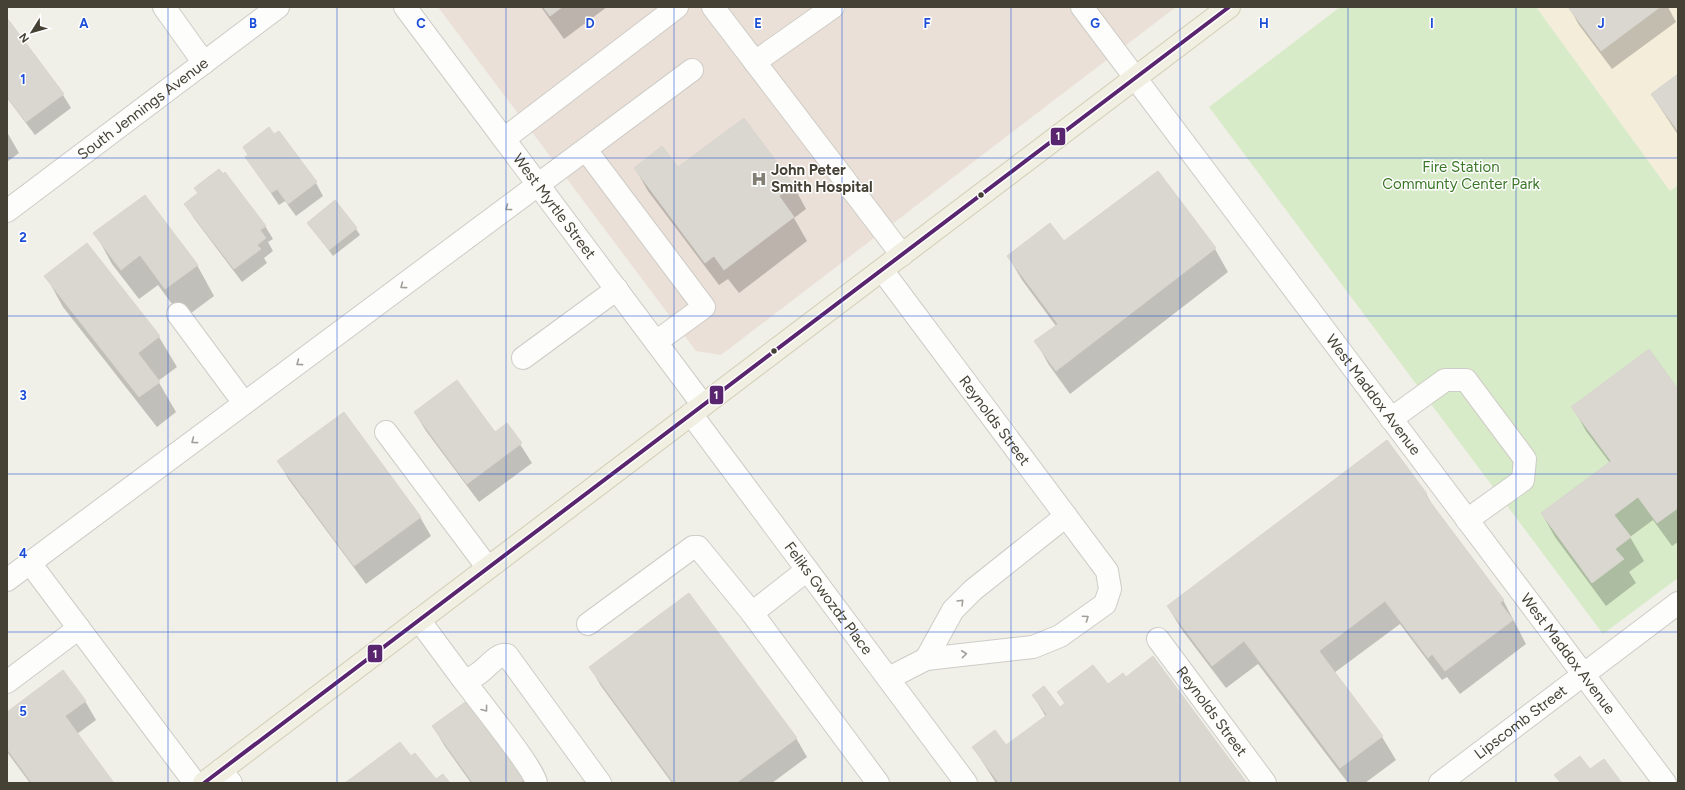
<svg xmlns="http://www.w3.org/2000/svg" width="1685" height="790" font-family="Figtree,sans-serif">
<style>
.commercial{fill:#f3edda}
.medical{fill:#ebe0d8}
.green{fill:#d8ebc8}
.shadow{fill:#0003}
.building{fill:#d9d7d0;stroke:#d8d6ce}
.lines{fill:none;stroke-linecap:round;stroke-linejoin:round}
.minor-casing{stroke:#ceccc6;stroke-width:24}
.major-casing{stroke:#d2ceb5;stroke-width:24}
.minor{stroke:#fdfdfc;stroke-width:22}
.major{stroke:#f1efe2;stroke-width:22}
.bus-1-casing{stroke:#fff;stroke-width:7}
.bus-1{stroke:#5a256f;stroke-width:4}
.oneway{stroke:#a19f98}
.grid{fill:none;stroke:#1d4ed8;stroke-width:1;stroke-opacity:0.55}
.bus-dot{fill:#454135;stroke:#fff;stroke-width:1.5}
.labels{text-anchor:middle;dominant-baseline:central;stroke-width:3;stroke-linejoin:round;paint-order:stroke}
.street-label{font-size:15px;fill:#454135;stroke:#fff}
.park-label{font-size:15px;fill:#3a7727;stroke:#fff}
.poi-label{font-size:15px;font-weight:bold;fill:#454135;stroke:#fff;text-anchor:start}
.grid-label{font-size:13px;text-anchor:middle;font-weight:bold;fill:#1d4ed8;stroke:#fff;stroke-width:3;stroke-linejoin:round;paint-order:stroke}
.line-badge{stroke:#fff;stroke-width:1.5}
.badge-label{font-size:11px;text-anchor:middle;font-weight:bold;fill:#fff}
</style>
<rect width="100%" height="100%" fill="#f0efe8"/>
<polygon class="commercial" points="1536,7 1678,7 1678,185 1670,191"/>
<polygon class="medical" points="438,7 1176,7 721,355 696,351"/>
<polygon class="green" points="1340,7 1536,7 1670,191 1678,185 1678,578 1603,634 1209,107"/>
<g class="shadow">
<polygon points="541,7 607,7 564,39"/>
<polygon points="1569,7 1668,7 1676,22 1612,69 1579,25"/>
<polygon points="7,20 63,95 71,108 35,135 7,98"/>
<polygon points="1678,75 1678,135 1652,95"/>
<polygon points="7,132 19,153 7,162"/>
<polygon points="246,157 316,183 323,196 296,216 285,201 279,205"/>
<polygon points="635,168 678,169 793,185 806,209 794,218 807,241 739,293 728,279 719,285 648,191"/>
<polygon points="186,204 265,226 273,239 268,242 273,251 264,258 267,263 242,282 193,217"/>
<polygon points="308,223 356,229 360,235 333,256"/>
<polygon points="95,233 197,265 214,296 183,319 158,285 139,299 112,264"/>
<polygon points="1064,243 1215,249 1228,272 1070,394 1049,365 1036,342 1056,326 1022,280 1008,256"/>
<polygon points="87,244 159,337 177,367 158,381 176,412 157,427 63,307 46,276"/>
<polygon points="1678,390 1678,542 1672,546 1653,520 1630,537 1644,561 1629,572 1636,583 1606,606 1555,537 1542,514 1610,463 1586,431 1573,407"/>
<polygon points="415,413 495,433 507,424 532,463 479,502 426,431"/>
<polygon points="279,462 420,517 431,536 366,584 289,480"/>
<polygon points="1426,494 1439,516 1503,600 1526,644 1460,694 1447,677 1442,680 1400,624 1334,673 1382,737 1396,760 1365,783 1348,783 1258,664 1226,688 1182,630 1168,607"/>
<polygon points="590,667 796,738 807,757 772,783 672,783 601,686"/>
<polygon points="1126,678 1246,783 996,783 973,747 1006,747 1046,717 1033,695 1059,709 1065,704 1058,692 1107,686"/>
<polygon points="85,701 96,720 77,734 113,783 30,783 7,752 7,713"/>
<polygon points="468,701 527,783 471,783 444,745 433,726"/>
</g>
<g class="building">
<polygon points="543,7 562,7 550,16"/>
<polygon points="1568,7 1660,7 1601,51"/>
<polygon points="7,18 64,94 26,122 7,97"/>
<polygon points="1678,74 1678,131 1651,94"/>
<polygon points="744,118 794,185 779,196 794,217 724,270 714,256 705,263 634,168 662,146 678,167"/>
<polygon points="269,127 274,134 279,131 317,182 288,204 277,189 271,193 245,157 248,155 243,147"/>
<polygon points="219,169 223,174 225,172 266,226 260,230 266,238 257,245 261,249 234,269 184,204 198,193 194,188"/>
<polygon points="1158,171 1216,248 1056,371 1034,341 1058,324 1007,256 1050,223 1064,241"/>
<polygon points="145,195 198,265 165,289 140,255 121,270 93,233"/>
<polygon points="335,200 357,228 329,250 307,223"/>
<polygon points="87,243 160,336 138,353 160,382 139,397 44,276"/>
<polygon points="1649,349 1678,389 1678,508 1657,523 1638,497 1614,515 1631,537 1615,549 1624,559 1592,583 1541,513 1611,461 1571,407"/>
<polygon points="457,380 495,432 507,423 522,443 467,484 414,412"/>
<polygon points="344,412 421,517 354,566 277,461"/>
<polygon points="1387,440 1427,494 1425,495 1504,600 1500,603 1513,620 1445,671 1432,654 1428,658 1385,601 1319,651 1383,736 1340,768 1244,641 1212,666 1167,606"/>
<polygon points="689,593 797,738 736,783 674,783 589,667"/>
<polygon points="1153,656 1247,783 999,783 972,747 995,730 1006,745 1047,715 1032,695 1044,686 1060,707 1065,703 1057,692 1093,665 1108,684 1123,673 1126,677"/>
<polygon points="63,670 86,701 65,716 114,783 32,783 7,749 7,712"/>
<polygon points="468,700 525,779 519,783 473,783 432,726"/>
<polygon points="400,742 411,756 415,753 436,779 443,774 450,783 345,783"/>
<polygon points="1580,756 1590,769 1604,759 1622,783 1561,783 1554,775"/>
</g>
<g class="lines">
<defs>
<g id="minor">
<polyline points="164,7 204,63"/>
<path id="s1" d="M405,7l298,398"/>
<polyline points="713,7 902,255"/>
<path id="s2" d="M1082,7l583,776"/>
<polyline points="755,62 833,7"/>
<polyline points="504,139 677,7"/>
<polyline points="586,150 704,307 656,342"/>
<path id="s3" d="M7,211l271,-204"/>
<path id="s4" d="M882,270l225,301 3,18 -5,15 -45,32 -27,11 -107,12 -37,19"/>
<polyline points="178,314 244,403"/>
<polyline points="523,358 617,289"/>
<path id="s5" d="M691,414l275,369"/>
<polyline points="1391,419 1445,380 1466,380 1525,459 1523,480 1467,520"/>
<polyline points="386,432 488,568"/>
<polyline points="30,563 195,783"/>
<polyline points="807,570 752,613 878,783"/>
<polyline points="7,580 692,70"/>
<path d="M419,620l43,58c18,5 31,-26 45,-23l93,128"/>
<polyline points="588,624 693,547 698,547 752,613"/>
<path id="s6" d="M1158,639l107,144"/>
<polyline points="926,659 953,610 973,590 1066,516"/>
<path d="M462,678c11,15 74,93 74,105"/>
<polyline points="7,682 79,628"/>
<polyline points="221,770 231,783"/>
<path id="s7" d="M1440,783l238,-180"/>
</g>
<polyline id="major" points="204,783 1229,7"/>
</defs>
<use href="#minor" class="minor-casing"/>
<use href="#major" class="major-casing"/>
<use href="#minor" class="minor"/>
<use href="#major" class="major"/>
<defs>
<polyline id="bus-1" points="204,783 1229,7"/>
</defs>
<use href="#bus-1" class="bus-1-casing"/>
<use href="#bus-1" class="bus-1"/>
</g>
<defs><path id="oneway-chevron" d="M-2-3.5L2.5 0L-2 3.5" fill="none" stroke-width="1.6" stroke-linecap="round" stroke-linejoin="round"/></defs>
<g class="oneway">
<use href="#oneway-chevron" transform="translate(508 208) rotate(143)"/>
<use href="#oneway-chevron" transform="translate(403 286) rotate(143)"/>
<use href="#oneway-chevron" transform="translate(299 363) rotate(143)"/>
<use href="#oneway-chevron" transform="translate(194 441) rotate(143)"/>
<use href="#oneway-chevron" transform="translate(961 602) rotate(-45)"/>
<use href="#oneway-chevron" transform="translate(1086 618) rotate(-35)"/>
<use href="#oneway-chevron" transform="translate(964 654) rotate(-6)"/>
<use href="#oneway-chevron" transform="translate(485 709) rotate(53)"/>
</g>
<path class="grid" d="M168,7v776M337,7v776M506,7v776M674,7v776M842,7v776M1011,7v776M1180,7v776M1348,7v776M1516,7v776M7,158h1671M7,316h1671M7,474h1671M7,632h1671"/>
<defs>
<symbol id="hospital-bare" viewBox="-9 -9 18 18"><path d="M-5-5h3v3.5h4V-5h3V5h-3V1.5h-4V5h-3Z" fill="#817e74" stroke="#fff" stroke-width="2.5" paint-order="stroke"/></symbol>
</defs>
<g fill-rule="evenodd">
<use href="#hospital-bare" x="748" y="168" width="22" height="22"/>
</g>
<g class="bus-dot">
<circle cx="981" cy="195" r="3.5"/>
<circle cx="774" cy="351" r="3.5"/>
</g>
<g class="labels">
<g class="street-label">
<text stroke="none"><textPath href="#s3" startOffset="170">South Jennings Avenue</textPath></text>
<text stroke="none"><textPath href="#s1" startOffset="249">West Myrtle Street</textPath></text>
<text stroke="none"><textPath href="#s2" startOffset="485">West Maddox Avenue</textPath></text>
<text stroke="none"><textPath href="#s4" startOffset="188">Reynolds Street</textPath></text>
<text stroke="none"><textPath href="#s5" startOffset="230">Feliks Gwozdz Place</textPath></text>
<text stroke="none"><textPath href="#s2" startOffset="809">West Maddox Avenue</textPath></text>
<text stroke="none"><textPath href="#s6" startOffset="90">Reynolds Street</textPath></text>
<text stroke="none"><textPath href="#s7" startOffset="101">Lipscomb Street</textPath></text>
</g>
<g class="park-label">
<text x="1461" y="167">Fire Station<tspan x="1461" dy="17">Communty Center Park</tspan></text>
</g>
<g class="poi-label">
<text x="771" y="170">John Peter<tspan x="771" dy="17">Smith Hospital</tspan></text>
</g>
</g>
<g class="grid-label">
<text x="84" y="28">A</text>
<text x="253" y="28">B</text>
<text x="421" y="28">C</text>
<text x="590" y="28">D</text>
<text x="758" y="28">E</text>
<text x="927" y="28">F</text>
<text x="1095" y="28">G</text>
<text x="1264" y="28">H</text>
<text x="1432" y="28">I</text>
<text x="1601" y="28">J</text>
<text x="23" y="84">1</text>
<text x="23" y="242">2</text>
<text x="23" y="400">3</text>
<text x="23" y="558">4</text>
<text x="23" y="716">5</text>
</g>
<g class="line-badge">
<rect x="1050" y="127" width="16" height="19" rx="4" fill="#5a256f"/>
<rect x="709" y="385" width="15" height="20" rx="4" fill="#5a256f"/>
<rect x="367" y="644" width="16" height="19" rx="4" fill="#5a256f"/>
</g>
<g class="badge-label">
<text x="1058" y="140">1</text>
<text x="716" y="399">1</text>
<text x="375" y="658">1</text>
</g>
<rect width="1685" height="790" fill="none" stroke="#454135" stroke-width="16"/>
<g transform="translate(32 32) rotate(233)" stroke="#ffffff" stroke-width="3" paint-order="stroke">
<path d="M0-3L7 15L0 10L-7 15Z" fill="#454135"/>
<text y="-6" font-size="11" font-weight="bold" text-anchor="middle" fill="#454135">N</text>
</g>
</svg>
